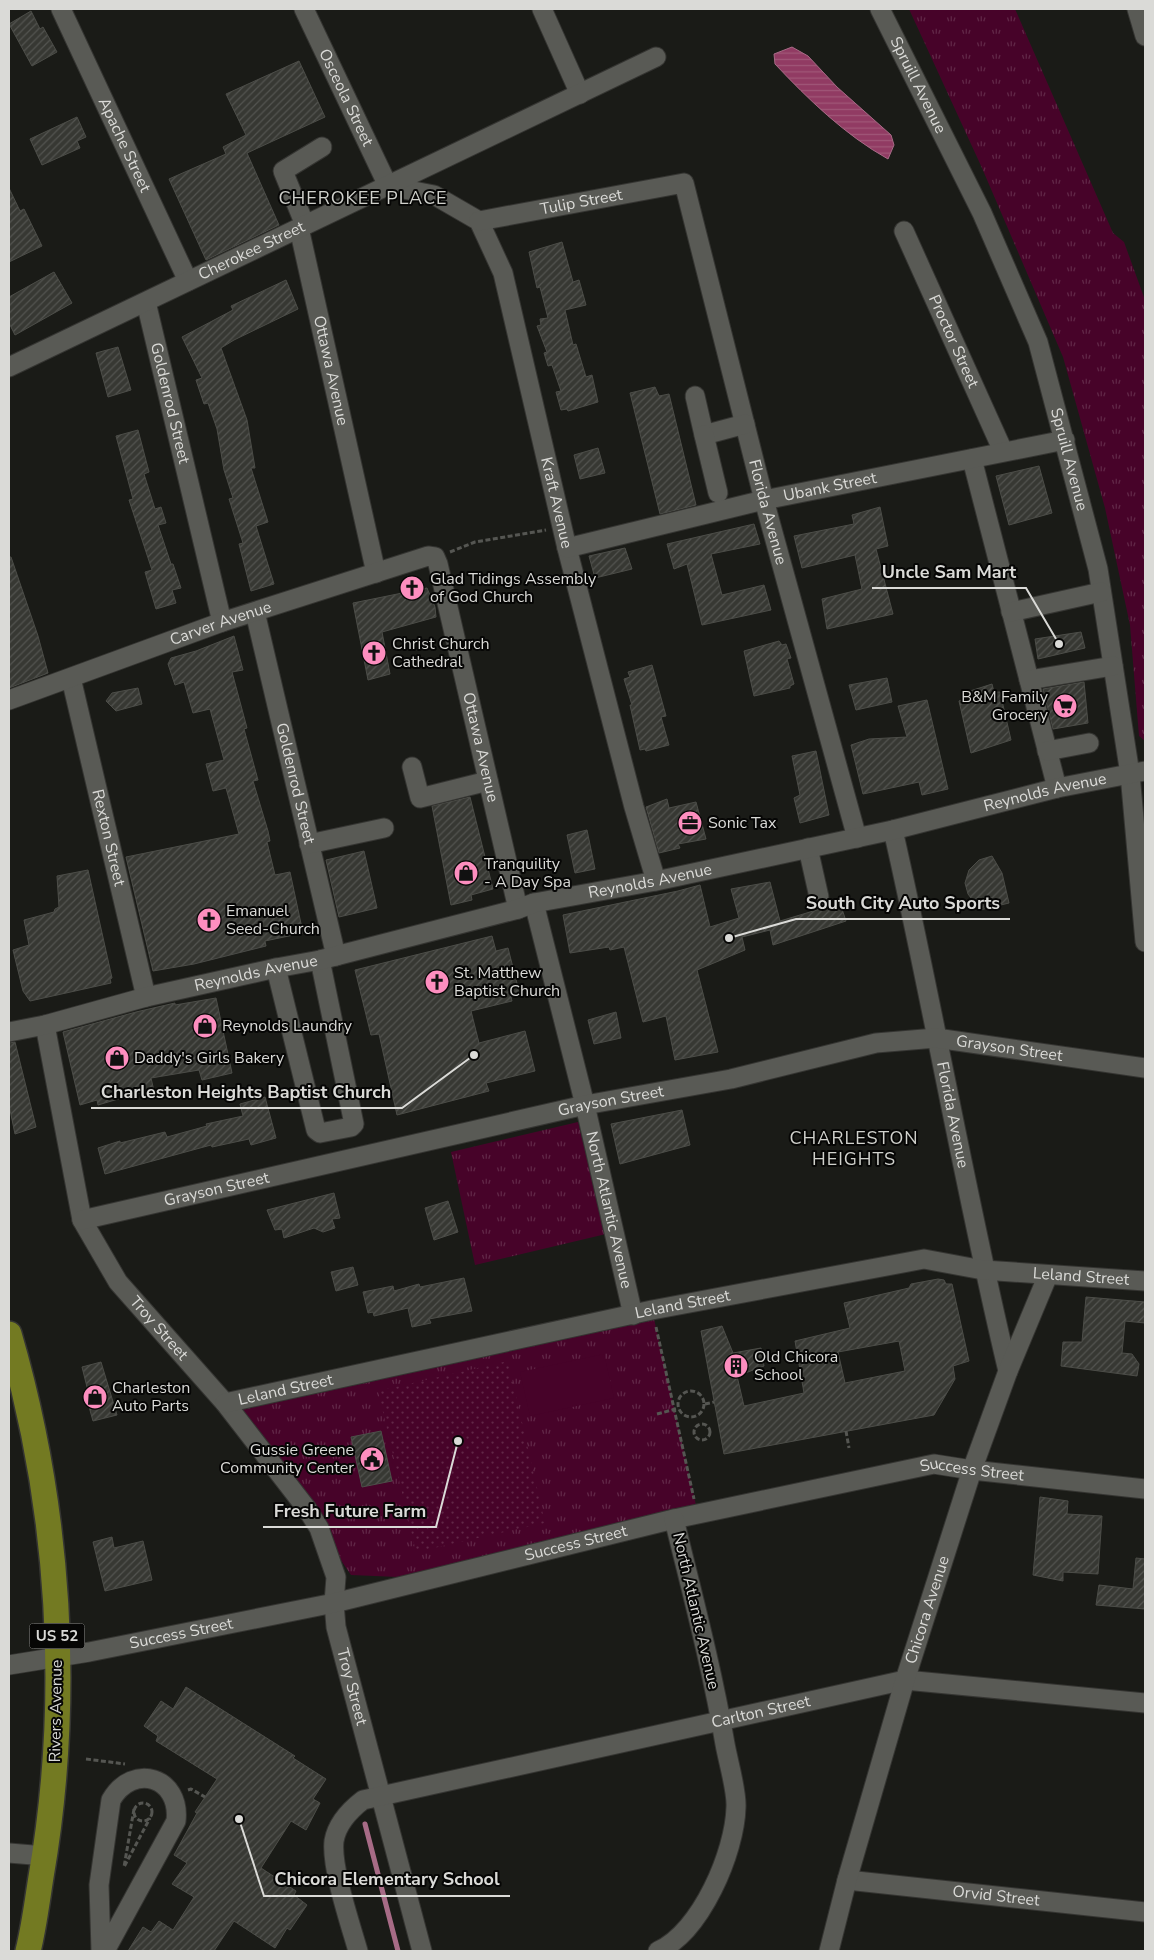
<svg xmlns="http://www.w3.org/2000/svg" width="1154" height="1960" font-family="'Nunito Sans',sans-serif">
<style>
.grass{fill:url(#grass-tufts)}
.garden{fill:url(#garden-dots)}
.pitch{fill:#470329}
.water{fill:url(#water-rules);stroke:#a76b86}
.lines{fill:none;stroke-linecap:round;stroke-linejoin:round}
.stream{stroke:#a76b86;stroke-width:5}
.building{fill:url(#building-hatch);stroke:#4c4d48;fill-rule:evenodd}
.minor-casing{stroke:#353532;stroke-width:21}
.major-casing{stroke:#353532;stroke-width:28}
.path{stroke:#555652;stroke-width:3;stroke-dasharray:5 2.5;stroke-linecap:butt}
.minor{stroke:#595a55;stroke-width:19}
.major{stroke:#737a22;stroke-width:25}
.labels{text-anchor:middle;dominant-baseline:central;stroke-width:4;stroke-linejoin:round;paint-order:stroke}
.shield{fill:#060605;stroke:#9a9a98;stroke-width:1}
.shield-label{font-size:15px;font-weight:bold;fill:#dadad7}
.street-label{font-size:16px;fill:#dadad7;stroke:#060605}
.poi-label{font-size:16px;fill:#dadad7;stroke:#060605;text-anchor:start}
.neighbourhood-label{font-size:18px;letter-spacing:1px;fill:#d0d1cc;stroke:#060605}
.leader{fill:none;stroke:#dadad7;stroke-width:2}
.callout-dot{fill:#dadad7;stroke:#060605;stroke-width:2}
.callout-label{font-size:18px;text-anchor:middle;font-weight:bold;fill:#dadad7;stroke:#060605;stroke-width:4;stroke-linejoin:round;paint-order:stroke}
</style>
<defs>
<pattern id="grass-tufts" width="24" height="20" patternUnits="userSpaceOnUse" patternTransform="scale(1.25)"><rect width="24" height="20" fill="#470329"/><path d="M3 7l-1-3M5 7V3M7 7l1-3M15 17l-1-3M17 17v-4M19 17l1-3" fill="none" stroke="#612747"/></pattern>
<pattern id="garden-dots" width="8" height="8" patternUnits="userSpaceOnUse" patternTransform="scale(1.25)"><rect width="8" height="8" fill="#470329"/><path d="M2 2h.1M6 6h.1" fill="none" stroke="#612747" stroke-width="1.8" stroke-linecap="round"/></pattern>
<pattern id="water-rules" width="6" height="5" patternUnits="userSpaceOnUse" patternTransform="scale(1.25)"><rect width="6" height="5" fill="#913b63"/><path d="M0 2.5h6" fill="none" stroke="#a05779"/></pattern>
<pattern id="building-hatch" width="6" height="6" patternUnits="userSpaceOnUse" patternTransform="scale(1.25)"><rect width="6" height="6" fill="#373833"/><path d="M-1 1l2-2M0 6l6-6M5 7l2-2" fill="none" stroke="#535450"/></pattern>
</defs>
<rect width="100%" height="100%" fill="#1a1b17"/>
<g class="grass">
<polygon points="909,9 1015,9 1113,233 1124,242 1145,300 1145,741 1139,736 1130,625 1105,508 1063,357 982,168"/>
<polygon points="578,1122 606,1234 475,1265 451,1152"/>
<polygon points="652,1310 698,1514 422,1578 351,1575 319,1528 225,1404"/>
</g>
<polygon class="garden" points="508,1361 545,1523 416,1552 378,1391"/>
<polygon class="pitch" points="604,1354 614,1398 530,1416 520,1372"/>
<path class="water" d="M792,47l16,9 29,31 54,48 3,10 -6,14c-43,-24 -80,-60 -113,-95l-1,-10z"/>
<g class="lines">
<polyline class="stream" points="365,1824 398,1951"/>
</g>
<g class="building">
<polygon points="31,11 40,29 43,27 57,52 32,66 9,24"/>
<polygon points="299,61 325,117 247,153 279,225 206,260 169,179 226,154 223,147 246,135 226,94"/>
<polygon points="77,117 86,137 77,141 80,148 42,165 30,139"/>
<polygon points="9,188 20,211 24,209 42,246 9,262"/>
<polygon points="562,242 573,282 579,280 586,305 565,310 573,345 576,344 586,377 592,375 598,402 568,411 567,409 561,410 556,392 561,391 552,365 548,366 544,353 547,352 537,326 541,325 540,319 548,318 540,287 537,288 529,252"/>
<polygon points="54,272 72,303 15,335 9,323 9,297"/>
<polygon points="286,280 298,309 234,340 221,348 247,420 255,468 251,468 268,522 256,526 274,584 251,591 239,544 243,543 229,499 233,498 224,470 217,429 208,403 204,404 196,380 202,378 182,337 233,310 231,306"/>
<polygon points="118,347 131,390 108,397 96,353"/>
<polygon points="655,387 659,396 669,394 696,505 660,514 630,393"/>
<polygon points="138,430 149,472 144,474 155,509 161,507 166,523 158,525 171,564 173,564 181,588 172,590 176,603 156,609 145,572 152,570 129,500 133,499 116,436"/>
<polygon points="598,448 605,473 580,479 574,455"/>
<polygon points="1039,466 1052,513 1009,525 996,476"/>
<polygon points="880,507 888,546 876,549 893,614 827,629 822,599 862,589 855,555 802,568 794,536 854,524 852,515"/>
<polygon points="754,524 760,544 711,554 722,595 764,585 771,610 702,625 687,564 674,569 667,544"/>
<polygon points="625,548 632,569 595,578 589,556"/>
<polygon points="9,557 11,557 38,636 48,673 9,688"/>
<polygon points="427,588 435,607 436,617 382,632 390,674 368,680 353,603"/>
<polygon points="1081,632 1085,648 1038,659 1035,639"/>
<polygon points="234,636 243,670 232,672 247,728 244,729 258,780 253,781 268,831 270,841 267,842 275,875 290,872 303,933 265,941 266,946 194,964 153,971 126,857 239,834 226,788 213,791 206,764 224,760 210,709 193,713 184,682 175,685 168,664 171,658 196,651"/>
<polygon points="779,641 782,645 786,644 791,658 787,659 794,684 790,686 790,688 754,696 744,651"/>
<polygon points="652,665 666,716 661,717 669,745 646,751 645,749 640,750 630,705 632,705 624,679 630,677 628,672"/>
<polygon points="887,678 892,702 856,710 849,685"/>
<polygon points="1084,682 1088,723 1053,729 1043,689"/>
<polygon points="992,684 994,692 1000,692 1011,740 971,753 959,701 968,697 967,692"/>
<polygon points="138,688 142,704 116,711 106,701 112,693"/>
<polygon points="927,700 948,789 922,795 919,782 863,794 851,745 869,739 907,737 898,706"/>
<polygon points="816,751 829,815 800,823 794,798 800,795 792,756"/>
<polygon points="470,797 493,889 471,895 472,900 451,905 432,806"/>
<polygon points="667,799 669,808 696,802 706,839 678,844 680,848 659,853 646,807"/>
<polygon points="587,830 595,869 575,873 567,835"/>
<polygon points="364,851 377,908 339,917 326,860"/>
<polygon points="992,856 1002,873 1009,903 980,910 968,894 965,883 969,870 979,860"/>
<polygon points="88,870 112,978 110,979 111,983 30,1001 23,991 13,950 29,945 24,920 54,912 55,909 59,907 57,876"/>
<polygon points="770,882 780,921 840,903 846,921 773,945 770,930 742,937 745,950 697,970 718,1052 675,1060 666,1016 643,1022 624,947 610,950 609,947 570,953 563,915 678,891 700,885 710,927 739,918 731,889"/>
<polygon points="492,936 496,951 508,948 520,995 511,997 512,1001 471,1011 479,1043 525,1031 535,1071 486,1083 489,1091 397,1115 379,1034 371,1035 355,970"/>
<polygon points="216,998 232,1073 202,1080 199,1070 151,1078 154,1091 135,1094 98,1105 97,1100 80,1105 63,1032 136,1012 175,1003 175,1005"/>
<polygon points="616,1012 621,1038 594,1044 588,1020"/>
<polygon points="15,1042 36,1127 15,1134 9,1105 9,1043"/>
<polygon points="265,1097 276,1138 251,1145 249,1139 212,1147 211,1145 105,1174 98,1148 120,1141 120,1143 165,1132 167,1137 207,1126 206,1124 243,1116 240,1104"/>
<polygon points="682,1110 690,1145 620,1164 611,1124"/>
<polygon points="334,1193 340,1218 332,1219 335,1228 323,1232 314,1228 284,1238 282,1229 275,1230 267,1210"/>
<polygon points="448,1201 458,1232 434,1240 425,1208"/>
<polygon points="353,1267 358,1285 336,1291 331,1272"/>
<polygon points="464,1278 472,1311 429,1319 431,1323 412,1327 408,1308 374,1316 373,1312 368,1313 363,1292 393,1286 394,1291 419,1284 420,1287"/>
<path d="M938,1279l6,1 2,4h6l17,77 -16,5 2,13 -21,36 -210,39 -23,-123 21,-5 11,27 28,-5 3,18 -27,10 7,30 60,-13 -9,-52 55,-13 -6,-25 65,-15 2,-4zM899,1341l6,30 -60,12 -7,-31z"/>
<polygon points="1086,1297 1145,1302 1145,1323 1125,1321 1122,1353 1132,1354 1139,1364 1137,1376 1061,1366 1063,1342 1082,1342"/>
<polygon points="101,1362 117,1415 93,1421 86,1396 89,1395 82,1367"/>
<polygon points="381,1431 392,1481 362,1487 351,1437"/>
<polygon points="1040,1497 1068,1501 1067,1514 1102,1516 1098,1574 1063,1572 1063,1581 1033,1575"/>
<polygon points="112,1537 114,1548 143,1541 152,1580 105,1591 93,1542"/>
<polygon points="1136,1558 1145,1559 1145,1609 1096,1605 1099,1585 1133,1589"/>
<polygon points="186,1687 295,1756 293,1758 326,1779 313,1799 320,1803 306,1830 291,1821 261,1868 296,1891 294,1895 307,1905 290,1930 287,1928 275,1948 234,1921 214,1951 128,1951 143,1927 151,1932 159,1921 173,1930 194,1897 172,1884 187,1863 174,1855 197,1813 195,1812 217,1779 156,1741 158,1736 144,1726 161,1701 173,1709"/>
</g>
<g class="lines">
<defs>
<g id="minor">
<path id="s1" d="M61,9l127,272"/>
<path id="s2" d="M304,9l84,177 46,9 45,26 24,52 64,275 67,259 22,74"/>
<polyline points="542,9 580,94"/>
<path id="s3" d="M880,9l102,204 56,129 60,227 32,205 15,168"/>
<polyline points="1137,9 1145,36"/>
<path id="s4" d="M479,221l205,-38 80,317 93,338"/>
<polyline points="305,225 283,171 322,147"/>
<path id="s5" d="M299,228l77,345"/>
<path id="s6" d="M904,231l99,220"/>
<path id="s7" d="M146,302l76,320"/>
<path id="s8" d="M9,367l647,-310"/>
<polyline points="695,396 704,435 745,424"/>
<polyline points="704,435 718,493"/>
<polyline points="972,459 1057,788"/>
<path id="s9" d="M567,548l197,-48 301,-60"/>
<path id="s10" d="M255,612l81,344"/>
<polyline points="1011,612 1101,592"/>
<path id="s11" d="M71,678l75,319"/>
<polyline points="1029,680 1113,666"/>
<path id="s12" d="M9,700l213,-78 206,-66 7,1 3,7 80,345"/>
<polyline points="1047,751 1089,743"/>
<polyline points="412,767 420,798 488,781"/>
<path id="s13" d="M893,830c41,180 72,362 115,541"/>
<polyline points="309,844 384,828"/>
<polyline points="808,848 819,897"/>
<path id="s14" d="M534,903l51,202 48,210"/>
<polyline points="276,968 316,1130 320,1133 351,1127 354,1124 320,960"/>
<path id="s15" d="M45,1025l37,195 36,62 107,121 82,106 12,19 17,49 -2,26 2,24 86,324"/>
<path id="s16" d="M9,1032l36,-7 101,-28 130,-29 44,-8 198,-51 16,-6 122,-22 237,-51 164,-42 88,-17"/>
<path id="s17" d="M82,1220l503,-115 146,-26 145,-36 60,-5 209,30"/>
<path id="s18" d="M225,1403l427,-93 272,-51 59,11 162,11"/>
<path id="s19" d="M9,1665l80,-13 245,-49 340,-84 260,-55 38,6 173,19"/>
<polyline points="9,1853 45,1856"/>
<path id="s20" d="M847,1880l298,32"/>
<path d="M101,1951l-2,-66 12,-85c22,-38 70,-23 65,21l-71,130"/>
<path id="s21" d="M358,1951c-8,-28 -27,-84 -24,-110 3,-18 16,-31 29,-41l542,-120 240,23"/>
<path d="M658,1951c43,-19 77,-99 78,-144 1,-16 -8,-46 -11,-63 -13,-76 -33,-151 -51,-225"/>
<path id="s22" d="M829,1951l18,-71 58,-200 67,-210 36,-99 40,-96"/>
</g>
<path id="major" d="M9,1334c51,175 63,363 32,543 -4,25 -7,50 -13,74"/>
</defs>
<use href="#minor" class="minor-casing"/>
<use href="#major" class="major-casing"/>
<g class="path">
<polyline points="450,552 475,542 546,530"/>
<polyline points="656,1327 694,1499"/>
<circle cx="691" cy="1404" r="13"/>
<polyline points="705,1404 714,1402"/>
<polyline points="657,1414 676,1409"/>
<circle cx="702" cy="1432" r="8"/>
<polyline points="846,1431 849,1448"/>
<polyline points="86,1759 125,1764"/>
<polyline points="188,1790 191,1789 205,1797"/>
<circle cx="143" cy="1812" r="9"/>
<polyline points="134,1809 124,1867 150,1818"/>
</g>
<use href="#minor" class="minor"/>
<use href="#major" class="major"/>
</g>
<defs>
<symbol id="church-disc" viewBox="-11 -11 22 22"><circle r="9.5" fill="#fd8ebf" stroke="#060605"/><path d="M-1.2-6h2.4v3.5h3.3v2.4h-3.3V6h-2.4V-.1h-3.3v-2.4h3.3Z" fill="#111"/></symbol>
<symbol id="supermarket-disc" viewBox="-11 -11 22 22"><circle r="9.5" fill="#fd8ebf" stroke="#060605"/><path d="M-6-5.5h2.5l.6 2H6L4.5 2H-2.5L-4.4-4H-6ZM-1.5 3.2a1.3 1.3 0 1 0 .1 0ZM3 3.2a1.3 1.3 0 1 0 .1 0Z" fill="#111"/></symbol>
<symbol id="office-disc" viewBox="-11 -11 22 22"><circle r="9.5" fill="#fd8ebf" stroke="#060605"/><path d="M-6-3h4V-5.5h4V-3h4V5H-6ZM-1-4.5V-3h2v-1.5ZM-6 0V1H6V0Z" fill="#111"/></symbol>
<symbol id="shop-disc" viewBox="-11 -11 22 22"><circle r="9.5" fill="#fd8ebf" stroke="#060605"/><path d="M-5-2.5h2.3a2.7 3.5 0 0 1 5.4 0H5L5.5 6h-11ZM-1.5-2.5h3a1.5 2.3 0 0 0-3 0Z" fill="#111"/></symbol>
<symbol id="building-disc" viewBox="-11 -11 22 22"><circle r="9.5" fill="#fd8ebf" stroke="#060605"/><path d="M-4-6H4V6H1V3H-1V6H-4ZM-2.5-4.3h1.7v1.8h-1.7ZM.8-4.3h1.7v1.8H.8ZM-2.5-1h1.7V.8h-1.7ZM.8-1h1.7V.8H.8Z" fill="#111"/></symbol>
<symbol id="civic-disc" viewBox="-11 -11 22 22"><circle r="9.5" fill="#fd8ebf" stroke="#060605"/><path d="M-.6-6.5H3V-4.5H.6V-3L4-1V1h2V6H-6V1h2V-1L-.6-3ZM-1.2 2.5V6h2.4V2.5Z" fill="#111"/></symbol>
</defs>
<g fill-rule="evenodd">
<use href="#church-disc" x="398" y="574" width="28" height="28"/>
<use href="#church-disc" x="360" y="639" width="28" height="28"/>
<use href="#supermarket-disc" x="1051" y="692" width="28" height="28"/>
<use href="#office-disc" x="676" y="809" width="28" height="28"/>
<use href="#shop-disc" x="452" y="859" width="28" height="28"/>
<use href="#church-disc" x="195" y="906" width="28" height="28"/>
<use href="#church-disc" x="423" y="968" width="28" height="28"/>
<use href="#shop-disc" x="191" y="1012" width="28" height="28"/>
<use href="#shop-disc" x="103" y="1044" width="28" height="28"/>
<use href="#building-disc" x="722" y="1352" width="28" height="28"/>
<use href="#shop-disc" x="81" y="1383" width="28" height="28"/>
<use href="#civic-disc" x="358" y="1445" width="28" height="28"/>
</g>
<g class="labels">
<rect class="shield" x="29.5" y="1623.5" width="55" height="25" rx="4"/>
<g class="shield-label">
<text x="57" y="1636">US 52</text>
</g>
<g class="street-label">
<text stroke="none"><textPath href="#s3" startOffset="85">Spruill Avenue</textPath></text>
<text stroke="none"><textPath href="#s2" startOffset="98">Osceola Street</textPath></text>
<text stroke="none"><textPath href="#s1" startOffset="150">Apache Street</textPath></text>
<text stroke="none"><textPath href="#s4" startOffset="104">Tulip Street</textPath></text>
<text stroke="none"><textPath href="#s8" startOffset="269">Cherokee Street</textPath></text>
<text stroke="none"><textPath href="#s6" startOffset="121">Proctor Street</textPath></text>
<text stroke="none"><textPath href="#s5" startOffset="146">Ottawa Avenue</textPath></text>
<text stroke="none"><textPath href="#s7" startOffset="104">Goldenrod Street</textPath></text>
<text stroke="none"><textPath href="#s3" startOffset="490">Spruill Avenue</textPath></text>
<text stroke="none"><textPath href="#s9" startOffset="270">Ubank Street</textPath></text>
<text stroke="none"><textPath href="#s2" startOffset="588">Kraft Avenue</textPath></text>
<text stroke="none"><textPath href="#s4" startOffset="548">Florida Avenue</textPath></text>
<text stroke="none"><textPath href="#s12" startOffset="225">Carver Avenue</textPath></text>
<text stroke="none"><textPath href="#s12" startOffset="646">Ottawa Avenue</textPath></text>
<text stroke="none"><textPath href="#s10" startOffset="176">Goldenrod Street</textPath></text>
<text stroke="none"><textPath href="#s16" startOffset="1064">Reynolds Avenue</textPath></text>
<text stroke="none"><textPath href="#s11" startOffset="164">Rexton Street</textPath></text>
<text stroke="none"><textPath href="#s16" startOffset="659">Reynolds Avenue</textPath></text>
<text stroke="none"><textPath href="#s16" startOffset="254">Reynolds Avenue</textPath></text>
<text stroke="none"><textPath href="#s17" startOffset="948">Grayson Street</textPath></text>
<text stroke="none"><textPath href="#s17" startOffset="542">Grayson Street</textPath></text>
<text stroke="none"><textPath href="#s13" startOffset="291">Florida Avenue</textPath></text>
<text stroke="none"><textPath href="#s17" startOffset="138">Grayson Street</textPath></text>
<text stroke="none"><textPath href="#s14" startOffset="316">North Atlantic Avenue</textPath></text>
<text stroke="none"><textPath href="#s18" startOffset="872">Leland Street</textPath></text>
<text stroke="none"><textPath href="#s18" startOffset="468">Leland Street</textPath></text>
<text stroke="none"><textPath href="#s15" startOffset="332">Troy Street</textPath></text>
<text stroke="none"><textPath href="#s18" startOffset="62">Leland Street</textPath></text>
<text stroke="none"><textPath href="#s19" startOffset="985">Success Street</textPath></text>
<text stroke="none"><textPath href="#s19" startOffset="580">Success Street</textPath></text>
<text stroke="none"><textPath href="#s22" startOffset="355">Chicora Avenue</textPath></text>
<text transform="translate(696 1611) rotate(77)">North Atlantic Avenue</text>
<text stroke="none"><textPath href="#s19" startOffset="175">Success Street</textPath></text>
<text stroke="none"><textPath href="#s15" startOffset="752">Troy Street</textPath></text>
<text transform="translate(56 1711) rotate(-89)">Rivers Avenue</text>
<text stroke="none"><textPath href="#s21" startOffset="572">Carlton Street</textPath></text>
<text stroke="none"><textPath href="#s20" startOffset="150">Orvid Street</textPath></text>
</g>
<g class="poi-label">
<text x="430" y="579">Glad Tidings Assembly<tspan x="430" dy="18">of God Church</tspan></text>
<text x="392" y="644">Christ Church<tspan x="392" dy="18">Cathedral</tspan></text>
<text x="1048" y="697" text-anchor="end">B&amp;M Family<tspan x="1048" dy="18">Grocery</tspan></text>
<text x="708" y="823">Sonic Tax</text>
<text x="484" y="864">Tranquility<tspan x="484" dy="18">- A Day Spa</tspan></text>
<text x="226" y="911">Emanuel<tspan x="226" dy="18">Seed-Church</tspan></text>
<text x="454" y="973">St. Matthew<tspan x="454" dy="18">Baptist Church</tspan></text>
<text x="222" y="1026">Reynolds Laundry</text>
<text x="134" y="1058">Daddy's Girls Bakery</text>
<text x="754" y="1357">Old Chicora<tspan x="754" dy="18">School</tspan></text>
<text x="112" y="1388">Charleston<tspan x="112" dy="18">Auto Parts</tspan></text>
<text x="354" y="1450" text-anchor="end">Gussie Greene<tspan x="354" dy="18">Community Center</tspan></text>
</g>
<g class="neighbourhood-label">
<text x="363" y="198">CHEROKEE PLACE</text>
<text x="854" y="1138">CHARLESTON<tspan x="854" dy="21">HEIGHTS</tspan></text>
</g>
</g>
<path class="leader" d="M1059 644L1026 588H872M729 938L796 919H1010M474 1055L402 1108H91M458 1441L436 1527H263M239 1819L264 1896H510"/>
<g class="callout-dot">
<circle cx="1059" cy="644" r="5"/>
<circle cx="729" cy="938" r="5"/>
<circle cx="474" cy="1055" r="5"/>
<circle cx="458" cy="1441" r="5"/>
<circle cx="239" cy="1819" r="5"/>
</g>
<g class="callout-label">
<text x="949" y="578">Uncle Sam Mart</text>
<text x="903" y="909">South City Auto Sports</text>
<text x="246" y="1098">Charleston Heights Baptist Church</text>
<text x="350" y="1517">Fresh Future Farm</text>
<text x="387" y="1885">Chicora Elementary School</text>
</g>
<rect width="1154" height="1960" fill="none" stroke="#dadad7" stroke-width="20"/>
</svg>
